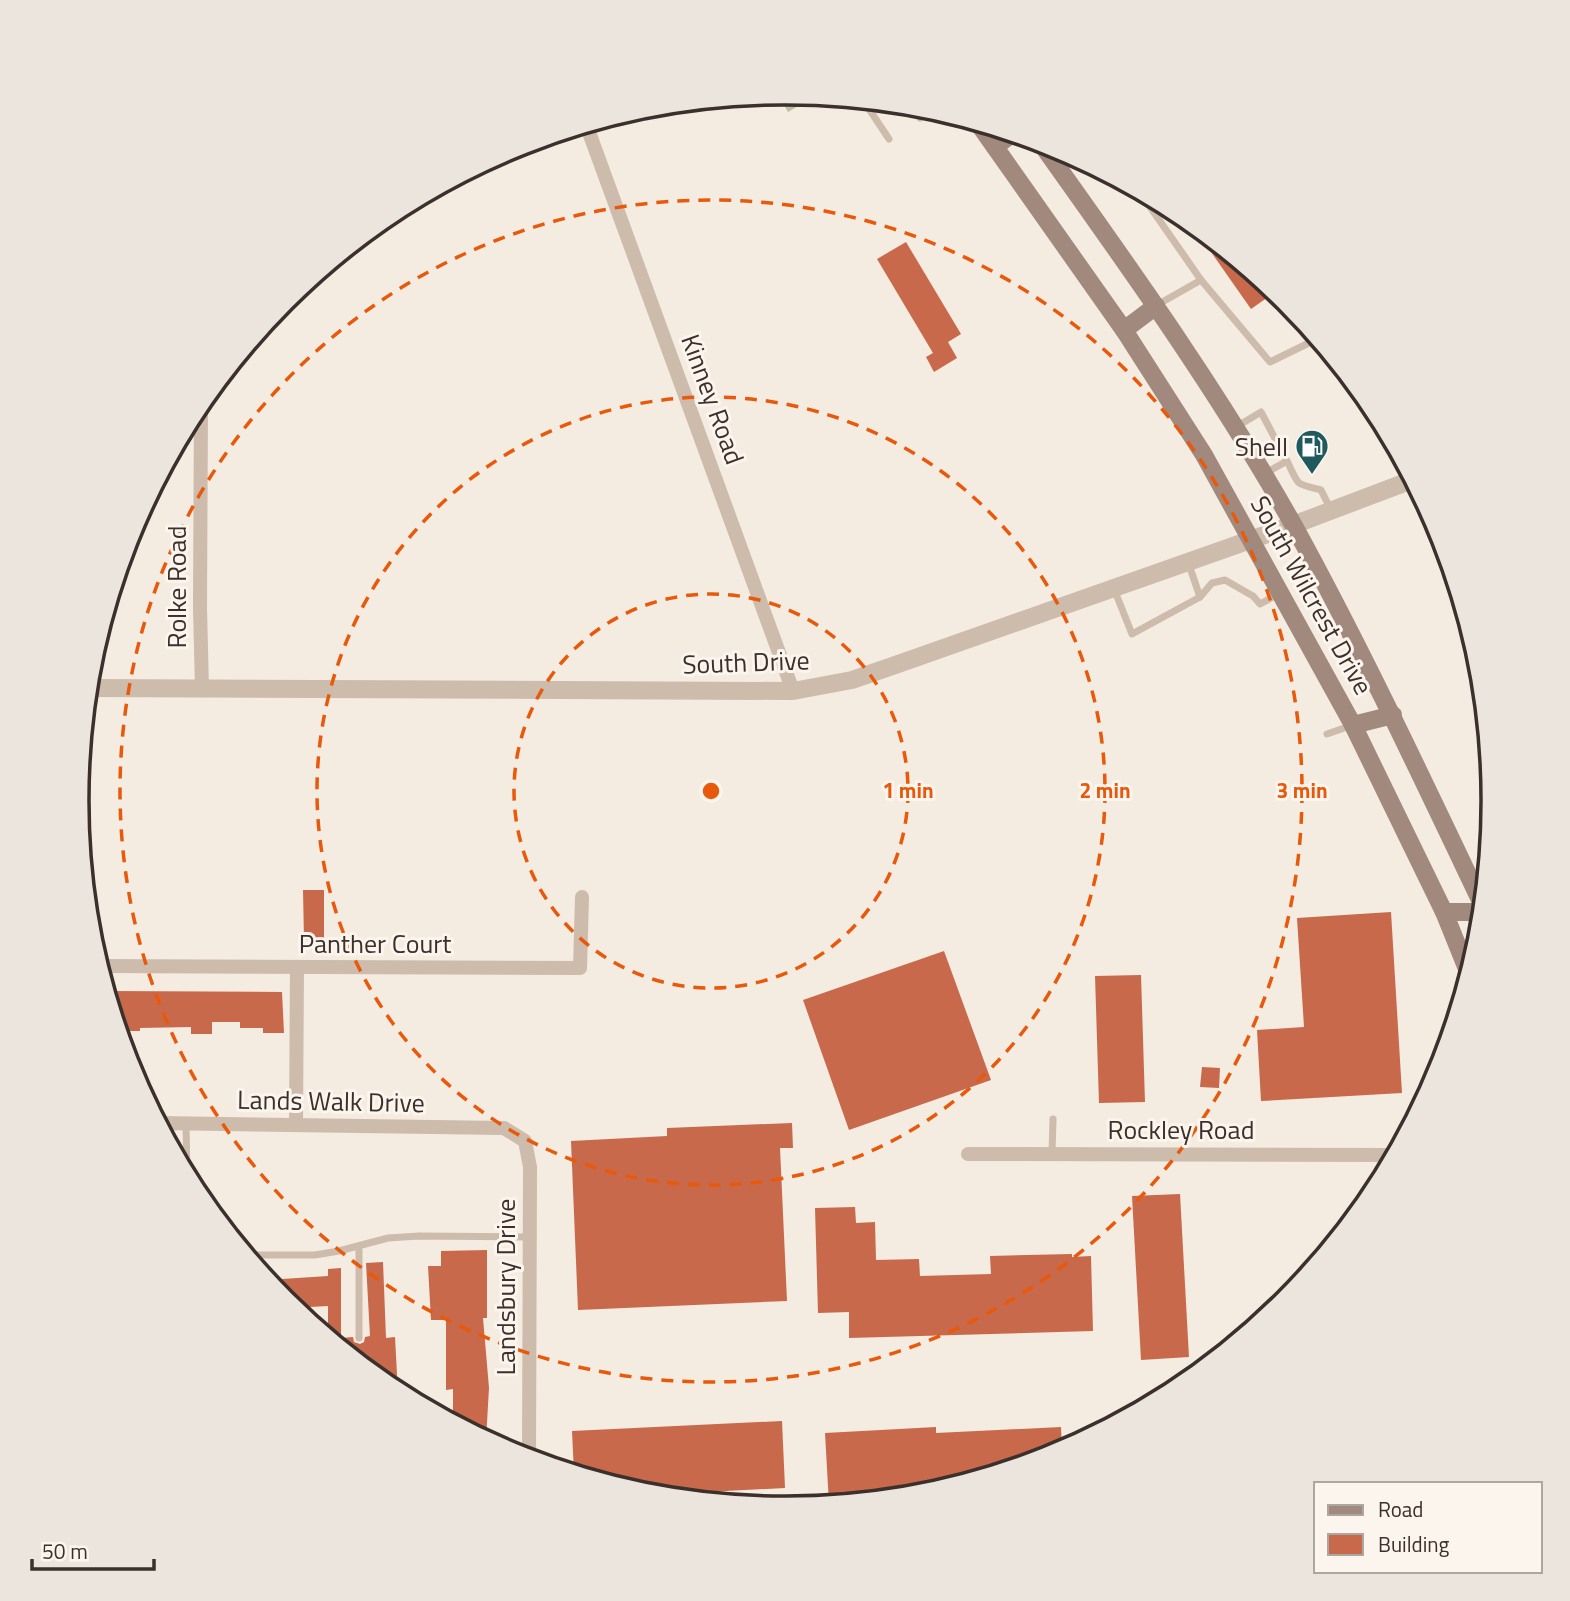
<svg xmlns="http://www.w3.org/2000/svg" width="1570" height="1601" font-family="'Titillium Web',sans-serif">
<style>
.green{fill:#b8c4a0}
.building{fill:#c8694b}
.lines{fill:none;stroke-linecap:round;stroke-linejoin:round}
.service{stroke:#cdbbac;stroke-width:7}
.minor{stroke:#cdbbac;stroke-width:14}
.tertiary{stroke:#cdbbac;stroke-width:18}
.secondary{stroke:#a18a7d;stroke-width:18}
.ring{fill:none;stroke:#e8590c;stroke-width:3.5;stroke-dasharray:12 9}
.labels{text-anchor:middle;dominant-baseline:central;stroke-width:6;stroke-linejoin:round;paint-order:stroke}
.street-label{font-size:26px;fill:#3b302b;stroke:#fbf5ee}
.poi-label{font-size:26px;fill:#3b302b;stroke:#fbf5ee;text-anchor:end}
.rim{fill:none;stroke:#3b302b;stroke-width:3.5}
.centre{fill:#e8590c;stroke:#fbf5ee;stroke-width:3.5}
.ring-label{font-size:21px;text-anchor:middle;font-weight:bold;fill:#e8590c;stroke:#fbf5ee;stroke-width:6;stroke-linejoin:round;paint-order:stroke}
</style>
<rect width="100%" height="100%" fill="#f4ebe1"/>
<polygon class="green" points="777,93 816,96 788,112"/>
<g class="building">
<polygon points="1200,229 1275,292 1251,309 1197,232"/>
<polygon points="906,242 961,334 948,342 957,358 934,372 926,357 933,353 877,259"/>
<polygon points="303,890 324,890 324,946 309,946 309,940 304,940"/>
<polygon points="1391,912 1402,1093 1261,1101 1257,1030 1304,1027 1297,918"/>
<polygon points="944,951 991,1080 849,1130 803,1000"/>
<polygon points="1141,975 1145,1102 1099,1103 1095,976"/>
<polygon points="107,991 282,992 284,1033 263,1033 263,1028 240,1028 240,1022 212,1022 212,1034 191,1034 191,1027 140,1028 140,1031 119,1031"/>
<polygon points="1202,1067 1220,1068 1219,1088 1200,1087"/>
<polygon points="792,1123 793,1148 780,1148 787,1301 578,1310 571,1141 667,1136 667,1128"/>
<polygon points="1180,1194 1189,1357 1141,1360 1132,1196"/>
<polygon points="855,1207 856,1223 875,1222 876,1260 919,1259 920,1276 991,1274 990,1256 1072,1254 1072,1257 1091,1256 1093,1331 849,1338 849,1312 818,1313 815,1208"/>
<polygon points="487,1250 487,1318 483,1318 489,1388 486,1440 453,1422 453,1389 446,1390 446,1320 431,1320 428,1266 441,1266 441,1251"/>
<polygon points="383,1262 386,1338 395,1337 398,1393 328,1337 328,1306 292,1308 267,1280 328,1276 328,1269 341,1268 341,1338 353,1337 354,1342 360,1344 364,1342 365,1337 370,1336 366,1263"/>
<polygon points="782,1421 785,1488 646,1495 574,1473 572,1431"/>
<polygon points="936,1427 936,1433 1061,1427 1062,1451 965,1482 921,1484 922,1495 829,1504 825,1433"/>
</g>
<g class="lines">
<g class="service">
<polyline points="863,100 889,139"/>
<polyline points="911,105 920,118"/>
<polyline points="1139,191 1201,280 1270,362 1317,339"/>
<polyline points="1157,305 1201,280"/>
<polyline points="1236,427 1261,412 1287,461 1264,474"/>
<path d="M1287,461c13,26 7,22 34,29l10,20"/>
<polyline points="1114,589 1132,634 1200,597 1188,562"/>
<polyline points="1200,597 1212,583 1225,580 1253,596 1260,604 1280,593"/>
<polyline points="1327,734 1353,725"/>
<polyline points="186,1124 187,1177"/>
<polyline points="1052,1154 1053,1119"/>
<polyline points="359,1246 359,1338"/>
<polyline points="246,1255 315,1255 339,1251 388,1238 419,1236 530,1237"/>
</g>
<g class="minor">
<polyline points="586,124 793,691"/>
<polyline points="201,401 200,608 202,689"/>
<polyline points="99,966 580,968 582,897"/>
<polyline points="158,1123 504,1128 525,1141 530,1167 529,1459"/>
<polyline points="296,1125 297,967"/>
<polyline points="968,1154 1395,1155"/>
</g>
<polyline class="tertiary" points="88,688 793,691 852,680 901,663 1293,525 1412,480"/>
<g class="secondary">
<polyline points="978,123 1124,330 1204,455 1353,725 1444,912 1469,974"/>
<path d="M1040,142c89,125 179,250 254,384 68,124 128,252 189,380"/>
<polyline points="995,147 1013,133"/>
<polyline points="1124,330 1156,306"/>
<polyline points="1353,725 1393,715"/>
<polyline points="1444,912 1482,912"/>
</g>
</g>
<g class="ring">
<circle cx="711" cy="791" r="197"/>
<circle cx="711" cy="791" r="394"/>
<circle cx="711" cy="791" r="591"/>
</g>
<defs>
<symbol id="fuel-pin" viewBox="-11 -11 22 30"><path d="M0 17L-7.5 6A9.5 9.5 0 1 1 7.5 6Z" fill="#1f5a5e" stroke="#fbf5ee"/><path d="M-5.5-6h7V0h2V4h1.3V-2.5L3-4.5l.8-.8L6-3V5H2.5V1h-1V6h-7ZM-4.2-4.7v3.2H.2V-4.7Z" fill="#fff"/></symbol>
</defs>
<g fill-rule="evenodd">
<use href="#fuel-pin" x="1293" y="427" width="38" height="52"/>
</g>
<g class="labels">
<g class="street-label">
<text transform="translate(713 399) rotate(70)">Kinney Road</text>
<text transform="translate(176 587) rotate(-90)">Rolke Road</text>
<text transform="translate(1312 595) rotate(61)">South Wilcrest Drive</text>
<text transform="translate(746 662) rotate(-2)">South Drive</text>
<text x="375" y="943">Panther Court</text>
<text transform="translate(331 1101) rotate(1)">Lands Walk Drive</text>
<text x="1181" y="1129">Rockley Road</text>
<text transform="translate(505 1287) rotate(-90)">Landsbury Drive</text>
</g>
<g class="poi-label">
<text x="1288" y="446">Shell</text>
</g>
</g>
<path d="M0 0H1570V1601H0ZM784 105H786A695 695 0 0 1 1481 800V801A695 695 0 0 1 786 1496H784A695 695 0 0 1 89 801V800A695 695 0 0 1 784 105Z" fill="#ece5de" fill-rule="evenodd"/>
<path class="rim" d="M784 105H786A695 695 0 0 1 1481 800V801A695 695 0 0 1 786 1496H784A695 695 0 0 1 89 801V800A695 695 0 0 1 784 105Z"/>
<circle cx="711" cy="791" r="10" class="centre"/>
<g class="ring-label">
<text x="908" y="798">1 min</text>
<text x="1105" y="798">2 min</text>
<text x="1302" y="798">3 min</text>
</g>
<rect x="1314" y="1482" width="228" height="91" fill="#fbf5ee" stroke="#aea6a0" stroke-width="2"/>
<rect x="1328" y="1505" width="35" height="10" fill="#a18a7d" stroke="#aea6a0" stroke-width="2"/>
<text x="1378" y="1517" font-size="21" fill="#3b302b">Road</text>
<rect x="1328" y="1534" width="35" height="21" fill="#c8694b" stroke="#aea6a0" stroke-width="2"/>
<text x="1378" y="1552" font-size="21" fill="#3b302b">Building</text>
<path d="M32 1559v10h122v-10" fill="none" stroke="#3b302b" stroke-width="3.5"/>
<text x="42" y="1559" font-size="21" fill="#3b302b" stroke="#fbf5ee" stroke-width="5" paint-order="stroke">50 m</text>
</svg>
